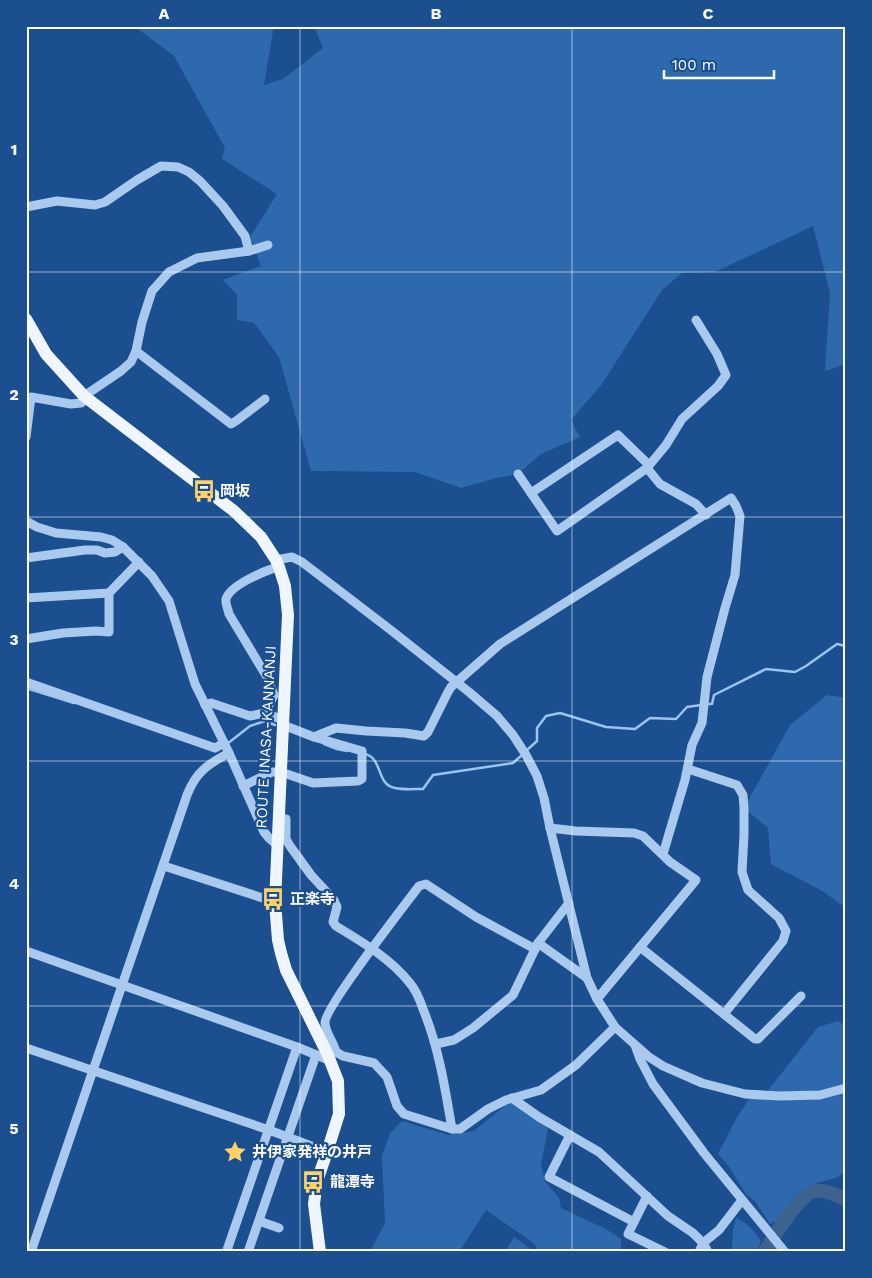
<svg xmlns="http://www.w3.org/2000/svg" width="872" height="1278" font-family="'Work Sans','Noto Sans JP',sans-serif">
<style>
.green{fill:#2e69ad}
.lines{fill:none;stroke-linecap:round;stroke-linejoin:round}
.stream{stroke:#9cc4f0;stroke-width:2.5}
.river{stroke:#3c6290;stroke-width:14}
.minor{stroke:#a9c9ee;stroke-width:9}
.major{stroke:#f0f6ff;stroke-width:12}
.grid{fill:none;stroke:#fff;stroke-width:1;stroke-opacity:0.55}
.labels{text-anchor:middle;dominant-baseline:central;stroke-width:4.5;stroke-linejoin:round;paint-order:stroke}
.poi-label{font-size:15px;font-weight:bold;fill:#fff;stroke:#1b4f8f;text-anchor:start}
.street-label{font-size:15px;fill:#fff;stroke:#1b4f8f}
.neatline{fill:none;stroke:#fff;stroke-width:2}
.grid-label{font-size:16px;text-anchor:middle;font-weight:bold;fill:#fff}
</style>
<rect width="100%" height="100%" fill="#1b4f8f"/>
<g class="green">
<polygon points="134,26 272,26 273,31 264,85 283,79 323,48 314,26 846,26 846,364 825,371 830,293 813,226 715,272 682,273 662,290 602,384 571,420 580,437 541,454 518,474 496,478 461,488 415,472 311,471 279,357 254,323 237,320 237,295 223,280 261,266 250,237 277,194 222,159 225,148 174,56"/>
<polygon points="827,695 846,698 846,908 824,892 771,864 768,828 744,808 790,725"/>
<polygon points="838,1021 846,1026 846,1171 838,1177 817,1183 800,1197 791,1212 770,1224 755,1201 746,1194 729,1167 718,1154 737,1117 749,1099 762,1098 818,1027"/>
<polygon points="511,1101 548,1128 541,1165 545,1181 559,1198 561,1208 606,1229 621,1239 621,1252 537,1252 535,1244 486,1210 459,1252 370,1252 385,1223 382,1156 390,1133 402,1121 448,1135 474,1131"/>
<path d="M736,1218c12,5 18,13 25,23l-4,11h-28l3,-4 1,-18z"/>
<polygon points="514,1237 533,1251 533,1252 505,1252"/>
</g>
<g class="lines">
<g class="stream">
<polyline points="26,688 74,703"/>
<polyline points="706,704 712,704 714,695 766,669 795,672 806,666 837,644 846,646"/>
<polyline points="227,744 250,726 265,721 275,725"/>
<polyline points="324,744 337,749 347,751"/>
<polyline points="526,751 537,741 537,728 546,716 560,713 606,727 635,729 650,718 676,719 687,707 701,705"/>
<path d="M365,754c18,4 11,31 30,34 8,2 19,1 28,1l10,-14 80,-12 9,-8"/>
</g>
<path class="river" d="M765,1252c7,-14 35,-58 50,-61 10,-2 22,5 31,8"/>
<g class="minor">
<polyline points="26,207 57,201 95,205 105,202 137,180 161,166 178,167 189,172 200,181 223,206 245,236 249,251"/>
<polyline points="696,320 717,354 726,375 718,386 682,419 666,445 647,468 660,484 696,504 706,515"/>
<polyline points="136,351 231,424 236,421 265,399"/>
<polyline points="84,396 121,371 131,362 136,351 142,322 152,291 169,272 197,258 249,251 268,245"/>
<polyline points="26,437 31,397 71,404 81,403 87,399"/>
<polyline points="518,474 557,531 647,468"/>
<polyline points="531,493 618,435 649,465"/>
<polyline points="26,521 37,527 56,533 101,537 112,540 123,547 152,576 169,601 195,684 229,753 264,832 269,838 277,845"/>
<polyline points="26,558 85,550 97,550 105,553 115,552 123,547"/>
<polyline points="276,560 292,557 302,562 392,631 469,692 497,716 513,735 526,755 537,776 544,798 550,828 587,978 597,999 615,1027 649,1057 663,1066 679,1073 702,1083 745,1094 779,1096 820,1095 846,1088"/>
<path d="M279,567c-13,3 -49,18 -53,32 -1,4 2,10 3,15l38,63 7,18 -9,18 18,7"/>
<polyline points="26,598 109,593 139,562"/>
<polyline points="26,639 63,633 96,631 109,632 109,593"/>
<polyline points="26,682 215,748 224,743"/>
<polyline points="205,705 211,703 250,716 265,713"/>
<polyline points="283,725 314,737 336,728 366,731 405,733 424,736 428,732 448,692 451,687 500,644 731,498 736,506 740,516 735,575 725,608 707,677 702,723 692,745 685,780 663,854"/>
<polyline points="688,769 737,785 743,795 744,808 744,834 742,872 748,890 779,918 786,931 783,941 724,1014"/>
<polyline points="243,786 272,772 281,772 313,783 358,781 362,779 362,751 314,737"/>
<path d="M278,818l8,1v20l4,7 21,29 23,25 3,7 -4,15 3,4c26,16 54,32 73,56 7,8 11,18 14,27 16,39 22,79 29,120"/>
<polyline points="550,828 576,831 634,833 643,836 670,862 696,880 597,999"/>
<polyline points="164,866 275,902"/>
<polyline points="538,943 587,978"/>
<polyline points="640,947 755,1039 758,1039 801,996"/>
<polyline points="26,951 297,1047 331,1061"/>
<polyline points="436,1044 454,1040 473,1028 513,995 538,943 569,903"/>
<polyline points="635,1045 640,1059 653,1084 704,1153 785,1252"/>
<polyline points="26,1048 269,1130 327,1152"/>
<path d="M336,1052c-2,-9 -11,-20 -11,-29 -1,-15 80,-118 94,-137l7,-2 50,33 59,32"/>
<polyline points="327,1053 336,1052 343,1056 374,1063 387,1077 397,1106 404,1114 452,1129 460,1129 488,1109 506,1100 541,1090 576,1065 615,1027"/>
<polyline points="512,1098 539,1117 599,1152 668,1216 693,1233 703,1243 708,1252"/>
<polyline points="570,1135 549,1177 634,1222"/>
<polyline points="647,1196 628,1234 665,1252"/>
<polyline points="259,1221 279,1228"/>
<path d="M31,1252l156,-457c9,-23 21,-31 42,-42"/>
<polyline points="230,1252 227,1250 297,1047"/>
<polyline points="248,1252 316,1055"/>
<polyline points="699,1252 703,1243 719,1230 742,1200"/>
</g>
<polyline class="major" points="26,319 46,354 84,396 234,511 261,537 276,560 279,567 285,586 288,615 275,902 278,940 281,953 286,970 327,1053 338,1081 339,1114 327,1152 317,1181 314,1204 320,1252"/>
</g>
<path class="grid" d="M300,26v1226M572,26v1226M26,272h820M26,517h820M26,761h820M26,1006h820"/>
<defs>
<symbol id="bus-bare" viewBox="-9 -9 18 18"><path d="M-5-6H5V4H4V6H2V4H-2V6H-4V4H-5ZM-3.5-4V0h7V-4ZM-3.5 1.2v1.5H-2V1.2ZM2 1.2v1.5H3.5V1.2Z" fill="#ffd166" stroke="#1b4f8f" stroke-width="2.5" paint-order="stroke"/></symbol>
<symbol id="sight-bare" viewBox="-9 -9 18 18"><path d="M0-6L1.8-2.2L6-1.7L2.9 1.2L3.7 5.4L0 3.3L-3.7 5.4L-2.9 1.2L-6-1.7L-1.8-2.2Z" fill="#ffd166" stroke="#1b4f8f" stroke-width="2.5" paint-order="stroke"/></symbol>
</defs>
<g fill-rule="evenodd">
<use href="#bus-bare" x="188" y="475" width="32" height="32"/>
<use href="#bus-bare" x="257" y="883" width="32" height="32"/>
<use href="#sight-bare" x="219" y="1136" width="32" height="32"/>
<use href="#bus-bare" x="297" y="1166" width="32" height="32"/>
</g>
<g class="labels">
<g class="poi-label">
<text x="220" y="491">岡坂</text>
<text x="290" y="899">正楽寺</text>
<text x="252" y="1152">井伊家発祥の井戸</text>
<text x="330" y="1182">龍潭寺</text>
</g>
<g class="street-label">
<text transform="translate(266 737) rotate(-87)">ROUTE INASA-KANNANJI</text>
</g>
</g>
<rect width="872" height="1278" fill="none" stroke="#1b4f8f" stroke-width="55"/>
<path d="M664 70v8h110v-8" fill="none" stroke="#ffffff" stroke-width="2.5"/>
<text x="672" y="70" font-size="15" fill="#ffffff" stroke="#1b4f8f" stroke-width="4" paint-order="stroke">100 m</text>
<rect x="28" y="28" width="816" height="1222" class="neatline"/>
<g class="grid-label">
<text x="164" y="19">A</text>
<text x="436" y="19">B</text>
<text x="708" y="19">C</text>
<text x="14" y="155">1</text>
<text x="14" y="400">2</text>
<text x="14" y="645">3</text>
<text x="14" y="889">4</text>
<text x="14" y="1134">5</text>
</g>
</svg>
